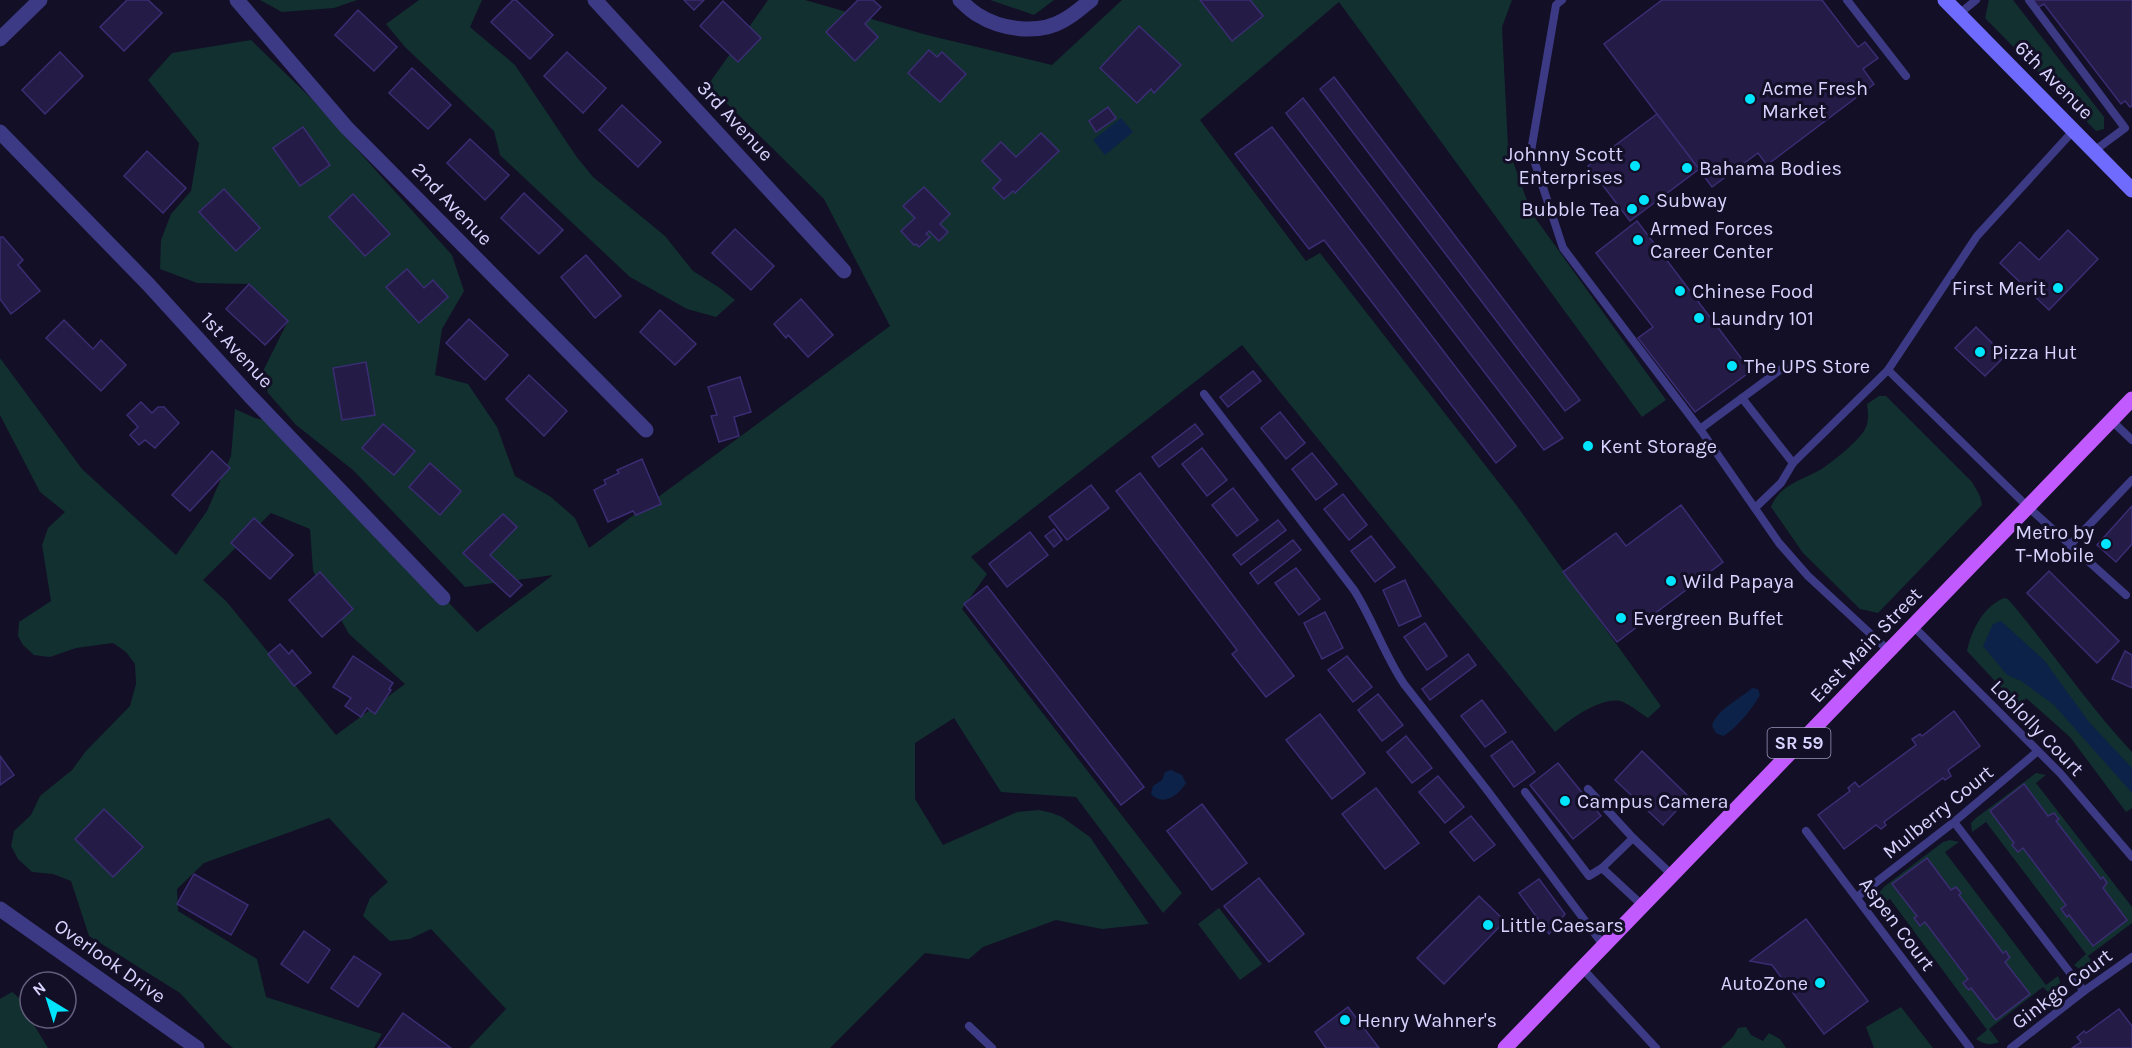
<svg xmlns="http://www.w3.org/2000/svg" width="2132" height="1048" font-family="Karla,sans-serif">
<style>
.green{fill:#12302f;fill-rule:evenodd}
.water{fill:#0c2248}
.building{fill:#241b47;stroke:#3b2d73;stroke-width:1.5}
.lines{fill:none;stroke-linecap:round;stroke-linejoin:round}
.lane{stroke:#3d3a85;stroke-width:8}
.street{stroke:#3d3a85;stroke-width:15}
.secondary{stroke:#6f6bff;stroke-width:15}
.primary{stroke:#c25bff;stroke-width:15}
.poi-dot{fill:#00e5ff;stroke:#130f26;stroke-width:2}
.labels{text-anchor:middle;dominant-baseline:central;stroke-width:6;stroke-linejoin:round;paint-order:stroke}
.shield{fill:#130f26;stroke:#9e99be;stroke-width:1.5}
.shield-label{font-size:18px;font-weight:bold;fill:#d9d4ff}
.street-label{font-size:20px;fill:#d9d4ff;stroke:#130f26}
.poi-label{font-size:20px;fill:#d9d4ff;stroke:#130f26;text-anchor:start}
</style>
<rect width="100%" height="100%" fill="#130f26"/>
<g class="green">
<polygon points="260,0 357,0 334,8 282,12"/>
<polygon points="419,0 482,0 470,27 515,65 576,156 593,177 665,236 693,271 720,288 735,300 716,317 687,309 630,277 500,155 494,131 405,47 386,24"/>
<path d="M768,0h37l122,35 125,30 70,-65h390l-10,27 6,120 23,65 135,188 -24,17 -303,-415 -139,118 106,141 14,-8 197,253 144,200 -13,12c-8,-5 -16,-12 -25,-16 -19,-8 -54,18 -68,30l-313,-387 -271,212 16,17 -25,35 220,284 -19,20 -87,-116 -75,-5 -47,-74 -39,25v56l28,46 74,-33 22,-2 13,3 10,4 28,20 59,87 -47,5 -46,-9 -73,27 -14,12 -44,-6 -95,95h-361l37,-39 -75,-80 -21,10 -20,2 -27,-25 7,-18 18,-16 -59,-64 -125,45 -27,26 1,22 79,48 9,38 116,37 -8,14h-141l-10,-8 -43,-47 -91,-57 -18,-55 -18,-7 -21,-2 -14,-13 -7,-13 3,-15 17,-16 9,-19 32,-26 14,-19 44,-45 6,-22 -1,-20 -9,-12 -13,-9 -37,5 -26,9 -16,-2 -11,-10 -5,-9 1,-14 32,-21 -9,-56 6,-17 17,-16 -25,-20 -40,-77v-57l82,111 94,86 31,-44 24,-55 4,-47 20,9 21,5 201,209 76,-57 -88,12 -112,-117 -57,-45 -28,-32 -6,-20 26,-52 -39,-37 -52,-1 -37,-14 1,-29 10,-26 20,-23 8,-48 -51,-63 24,-27 79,-13 59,57 142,158 12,36 -22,38 -7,46 33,9 29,43 18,49 36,21 24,21 14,30 301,-222 -66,-127 -116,-114zM271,513l39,16 3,42 36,63 56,50 -69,51 -110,-134 -23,-21z"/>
<polygon points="990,0 1054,0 1034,15"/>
<polygon points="1989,0 2013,0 2104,117 2104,129 2096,131 1985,18"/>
<path d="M1879,396h7l86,86 8,14 2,9 -104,108 -18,-4 -57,-56 -32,-46c8,-21 28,-26 47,-36 11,-6 44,-32 48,-44 3,-7 2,-15 1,-23z"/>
<path d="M2004,598l4,1c43,50 79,105 124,153v56l-6,4 -56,-75 -44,-39 -6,10 -53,-57c5,-22 16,-44 37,-53z"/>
<path d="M2036,773l10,2 -10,8 96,124v16l-44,33 10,13c-10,5 -16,2 -24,-4l12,-11 -100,-132 -14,10 -1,-9 5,-5z"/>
<path d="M1950,840l9,2 -14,10 101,133 12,-9c4,8 2,15 -3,23l-12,-12 -54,42 10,13c-10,4 -15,2 -23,-3l11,-9 -97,-131 -12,7 -4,-8 11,-12 58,-44z"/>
<polygon points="1219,908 1262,964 1240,980 1198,924"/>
<polygon points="12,992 30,1007 28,1015 48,1048 0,1048 0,999"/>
<polygon points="1901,1007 1933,1048 1874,1048 1866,1027"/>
<polygon points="1746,1027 1751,1035 1763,1041 1769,1033 1780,1039 1786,1048 1721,1048 1733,1037 1738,1028"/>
</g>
<g class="water">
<polygon points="1121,118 1133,132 1105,155 1093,140"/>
<polygon points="2001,621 2044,660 2089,722 2132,768 2132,793 2053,704 2021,681 2007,675 1983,646 1993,624"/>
<path d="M1752,688l6,1 2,6c-7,13 -25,35 -37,41l-7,-3 -4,-7c5,-17 27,-26 40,-38z"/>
<path d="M1171,770l11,5 4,8c-7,12 -23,24 -35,11l2,-8 9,-6 3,-8z"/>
</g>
<g class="building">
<polygon points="127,0 148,0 162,13 124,51 100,27"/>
<polygon points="513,0 516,0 553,35 530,59 491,22"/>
<polygon points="684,0 704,0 694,10"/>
<polygon points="858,0 873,0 881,7 865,24 878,37 855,61 826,32"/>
<polygon points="1200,0 1250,0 1263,16 1232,41"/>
<polygon points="1662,0 1822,0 1858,47 1865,42 1878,58 1863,69 1874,84 1767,165 1758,153 1712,187 1604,44"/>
<polygon points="2031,0 2132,0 2132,106 2130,107 2125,101 2121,104 2044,4 2037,8"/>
<polygon points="723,1 761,38 738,62 700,26"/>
<polygon points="358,10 397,47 374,71 335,35"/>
<polygon points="1139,26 1181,65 1154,93 1151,89 1137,103 1100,68"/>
<polygon points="929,50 937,57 942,52 966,74 940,102 908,73"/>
<polygon points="60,52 83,76 45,114 22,90"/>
<polygon points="567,52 606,88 583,113 544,76"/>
<polygon points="412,68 451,105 428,129 389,93"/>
<polygon points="1334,77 1580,400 1565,411 1320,89"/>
<polygon points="1303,98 1563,438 1544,450 1286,113"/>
<polygon points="622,105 661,142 638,167 599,130"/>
<polygon points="1108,107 1116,118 1096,132 1089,121"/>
<polygon points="1657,114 1699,169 1630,221 1588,166"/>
<polygon points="303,127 330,165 300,186 273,148"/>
<polygon points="1272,127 1516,446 1496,463 1324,240 1309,249 1235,154"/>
<polygon points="1041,133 1059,151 1015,193 1013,191 1004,199 993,188 1001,180 982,161 1001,142 1016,157"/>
<polygon points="470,139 509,175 485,200 447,163"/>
<polygon points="147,151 186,188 163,213 124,176"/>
<polygon points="924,187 950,214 940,224 948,232 939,241 929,231 926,234 930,237 919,247 916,244 914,245 901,231 915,218 903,206"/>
<polygon points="224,189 260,228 236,251 199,212"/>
<polygon points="524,193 563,230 539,254 501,218"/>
<polygon points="353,194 390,234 365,256 329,217"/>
<polygon points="1637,221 1751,371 1695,412 1638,338 1653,327 1596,253"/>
<polygon points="735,229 774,266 751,290 712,253"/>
<polygon points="2068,230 2098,259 2049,310 2000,263 2020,242 2039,260"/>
<polygon points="0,237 3,237 23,260 18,265 40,291 11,314 0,299"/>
<polygon points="586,255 621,296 595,318 561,277"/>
<polygon points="407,269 424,288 433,280 448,297 419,323 386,287"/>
<polygon points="249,284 288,321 265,345 226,309"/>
<polygon points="801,299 833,335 808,357 788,335 786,338 774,324"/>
<polygon points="660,310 696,344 675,365 640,332"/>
<polygon points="469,319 508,355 485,380 446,343"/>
<polygon points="64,320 93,349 101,340 126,365 101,391 46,338"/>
<polygon points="1976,327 2005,356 1985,376 1955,348"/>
<polygon points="366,362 375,415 342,420 333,368"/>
<polygon points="1253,371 1261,381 1228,407 1220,397"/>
<polygon points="529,375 567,411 544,436 506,399"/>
<polygon points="740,377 751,412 734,417 739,436 719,442 711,416 717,415 708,387"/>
<polygon points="141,402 152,413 158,407 164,407 179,423 155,448 145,440 139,445 130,435 138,427 127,415"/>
<polygon points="1280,412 1305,443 1286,459 1261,428"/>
<polygon points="383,424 415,451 394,475 362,448"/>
<polygon points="1195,424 1203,434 1159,467 1152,457"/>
<polygon points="1202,448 1227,480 1207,496 1182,464"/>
<polygon points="212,451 230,468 190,511 172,495"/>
<polygon points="1312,453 1337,484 1316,500 1292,469"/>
<polygon points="642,459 661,504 636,515 633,511 608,522 594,490 606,484 604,480 619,473 617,470"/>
<polygon points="430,463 461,491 440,515 409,487"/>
<polygon points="1140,473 1294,676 1266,697 1232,654 1237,650 1116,491"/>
<polygon points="1091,485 1109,508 1067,540 1049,517"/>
<polygon points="1233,488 1258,520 1237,536 1212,505"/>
<polygon points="1343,494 1367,525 1349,540 1324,509"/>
<polygon points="1681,505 1723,562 1617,642 1563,572 1616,533 1626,546"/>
<polygon points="2132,506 2132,544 2116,562 2097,545"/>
<polygon points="503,514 517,527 490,555 522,585 510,597 463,553"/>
<polygon points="254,518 293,555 270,579 231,543"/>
<polygon points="1278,520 1286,530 1241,565 1233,555"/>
<polygon points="1054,529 1062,540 1054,547 1045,536"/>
<polygon points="1030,532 1048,555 1007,587 989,564"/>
<polygon points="1371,536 1395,567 1375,582 1351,551"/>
<polygon points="1293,540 1301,550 1258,584 1250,573"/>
<polygon points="1296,568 1320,599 1299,615 1275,583"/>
<polygon points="2049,571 2119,641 2097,663 2027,593"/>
<polygon points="320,572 353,609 322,637 289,600"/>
<polygon points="1405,580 1421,616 1399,626 1383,590"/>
<polygon points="987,586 1144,787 1121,805 964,604"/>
<polygon points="1325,612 1343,648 1322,659 1304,623"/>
<polygon points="1425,623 1447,656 1427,670 1404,637"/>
<polygon points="280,644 289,654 292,650 311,673 294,686 268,654"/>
<polygon points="2125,651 2132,655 2132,688 2112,679"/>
<polygon points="1468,654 1476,665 1430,700 1422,689"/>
<polygon points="353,656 393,683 389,689 391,690 375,714 367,708 361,717 345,706 351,698 333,687"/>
<polygon points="1347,656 1372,687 1353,702 1328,670"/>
<polygon points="1378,694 1403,725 1382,741 1358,710"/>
<polygon points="1482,700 1506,732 1485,747 1461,716"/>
<polygon points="1954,711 1980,746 1948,770 1951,776 1945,780 1943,778 1884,822 1886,825 1881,829 1876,825 1844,849 1818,815 1850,791 1848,788 1855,782 1859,787 1916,745 1912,739 1920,734 1922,736"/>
<polygon points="1320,714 1365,773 1332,799 1286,740"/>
<polygon points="1406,736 1432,768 1412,783 1387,752"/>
<polygon points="1512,741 1535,772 1514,787 1491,756"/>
<polygon points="1642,751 1689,797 1663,825 1615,780"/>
<polygon points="0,756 14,775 0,785"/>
<polygon points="1558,763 1601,816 1573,839 1530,785"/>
<polygon points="1438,776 1464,807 1445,823 1419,792"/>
<polygon points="2024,784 2048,816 2054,813 2059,819 2056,821 2101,879 2103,877 2107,883 2103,888 2127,920 2093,946 2069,915 2067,917 2061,909 2066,905 2023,848 2018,852 2012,845 2014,843 1990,811"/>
<polygon points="1376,788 1419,843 1385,869 1342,814"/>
<polygon points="1202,804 1247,863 1212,890 1167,831"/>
<polygon points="104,809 143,847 113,877 75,839"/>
<polygon points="1471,816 1495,845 1474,861 1450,832"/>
<polygon points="1927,858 1951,890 1956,887 1961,893 1959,895 2003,953 2006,951 2008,955 2010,957 2005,962 2030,994 1996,1020 1971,988 1969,990 1966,987 1963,983 1968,979 1925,922 1920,926 1914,918 1917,916 1892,884"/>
<polygon points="194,874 248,905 231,935 177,904"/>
<polygon points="1259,878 1304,934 1269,962 1224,906"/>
<polygon points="1539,879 1565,914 1549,934 1519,893"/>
<polygon points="1479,896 1505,921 1444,984 1417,958"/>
<polygon points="1806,919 1868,1001 1824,1034 1772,965 1750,961"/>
<polygon points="304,931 330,950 308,983 281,964"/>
<polygon points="354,956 381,974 358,1007 331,988"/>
<polygon points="1348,1007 1379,1048 1326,1048 1315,1032"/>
<polygon points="2119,1009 2132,1026 2132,1048 2072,1048 2081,1042 2077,1037 2084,1031 2086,1033"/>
<polygon points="403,1013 451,1048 378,1048"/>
</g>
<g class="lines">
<g class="lane">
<polyline points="1562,0 1556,5 1531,151 1563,248 1700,429 1779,543 1808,576 1889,651"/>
<polyline points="1847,0 1906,76"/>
<polyline points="2029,0 2125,128 2094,151"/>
<polyline points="1959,14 1976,0"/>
<polyline points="1888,370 2028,507 2126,595"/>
<path d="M1204,394l150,196c19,30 30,64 50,94l83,106 117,156"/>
<polyline points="1742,398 1793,463"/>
<polyline points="2112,421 2132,440"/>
<polyline points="1700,429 1784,367"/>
<polyline points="1755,508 1781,483 1793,463 1888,370 1977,236 2074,130"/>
<polyline points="2070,545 2132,480"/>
<polyline points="1913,626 2060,773 2132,857"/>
<polyline points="1588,789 1633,838 1602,868"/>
<polyline points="1525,792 1589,876 1602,868 1643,906"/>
<polyline points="1954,822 2084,991"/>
<polyline points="1806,831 1970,1048"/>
<polyline points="1633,838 1672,875"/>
<polyline points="1857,897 1954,822 2038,751"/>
<polyline points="1582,968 1656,1048"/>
<polyline points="969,1026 992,1048"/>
<polyline points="2011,1048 2084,991 2132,957"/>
</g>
<g class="street">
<polyline points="237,0 346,127 646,430"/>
<polyline points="595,0 844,271"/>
<path d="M960,0c5,5 11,11 18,15 24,15 61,20 86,5 10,-5 18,-13 27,-20"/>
<polyline points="0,39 40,0"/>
<polyline points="0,132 148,284 250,396 443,598"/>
<polyline points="0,909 197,1048"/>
</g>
<polyline class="secondary" points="1945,0 2132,190"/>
<polyline class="primary" points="1505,1048 2132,399"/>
</g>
<g class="poi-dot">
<circle cx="1750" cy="99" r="6"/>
<circle cx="1635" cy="166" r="6"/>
<circle cx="1687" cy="168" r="6"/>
<circle cx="1644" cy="200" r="6"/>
<circle cx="1632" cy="209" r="6"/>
<circle cx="1638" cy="240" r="6"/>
<circle cx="2058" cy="288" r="6"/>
<circle cx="1680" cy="291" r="6"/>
<circle cx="1699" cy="318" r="6"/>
<circle cx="1980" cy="352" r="6"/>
<circle cx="1732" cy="366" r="6"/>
<circle cx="1588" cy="446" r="6"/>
<circle cx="2106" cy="544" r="6"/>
<circle cx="1671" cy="581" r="6"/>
<circle cx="1621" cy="618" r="6"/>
<circle cx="1565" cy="801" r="6"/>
<circle cx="1488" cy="925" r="6"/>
<circle cx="1820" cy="983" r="6"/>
<circle cx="1345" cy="1020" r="6"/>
</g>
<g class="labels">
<rect class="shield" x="1767.5" y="728" width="63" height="30" rx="4.5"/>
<g class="shield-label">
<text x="1799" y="743">SR 59</text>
</g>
<g class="street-label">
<text transform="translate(2054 80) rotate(45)">6th Avenue</text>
<text transform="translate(735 121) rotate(47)">3rd Avenue</text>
<text transform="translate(452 204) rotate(46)">2nd Avenue</text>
<text transform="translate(237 350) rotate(47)">1st Avenue</text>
<text transform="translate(1866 645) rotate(-46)">East Main Street</text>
<text transform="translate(2037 728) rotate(46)">Loblolly Court</text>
<text transform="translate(1938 812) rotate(-39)">Mulberry Court</text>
<text transform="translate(1897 924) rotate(53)">Aspen Court</text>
<text transform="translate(110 961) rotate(35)">Overlook Drive</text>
<text transform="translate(2062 989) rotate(-37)">Ginkgo Court</text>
</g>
<g class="poi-label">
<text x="1762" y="88">Acme Fresh<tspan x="1762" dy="23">Market</tspan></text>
<text x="1623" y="154" text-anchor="end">Johnny Scott<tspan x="1623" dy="23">Enterprises</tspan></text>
<text x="1699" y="168">Bahama Bodies</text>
<text x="1656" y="200">Subway</text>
<text x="1620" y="209" text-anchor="end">Bubble Tea</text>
<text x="1650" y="228">Armed Forces<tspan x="1650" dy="23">Career Center</tspan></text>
<text x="2046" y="288" text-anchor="end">First Merit</text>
<text x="1692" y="291">Chinese Food</text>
<text x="1711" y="318">Laundry 101</text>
<text x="1992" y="352">Pizza Hut</text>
<text x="1744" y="366">The UPS Store</text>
<text x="1600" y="446">Kent Storage</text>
<text x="2094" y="532" text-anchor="end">Metro by<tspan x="2094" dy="23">T-Mobile</tspan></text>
<text x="1683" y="581">Wild Papaya</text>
<text x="1633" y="618">Evergreen Buffet</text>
<text x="1577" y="801">Campus Camera</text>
<text x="1500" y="925">Little Caesars</text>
<text x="1808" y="983" text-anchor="end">AutoZone</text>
<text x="1357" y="1020">Henry Wahner's</text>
</g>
</g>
<g transform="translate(48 1000) rotate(322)"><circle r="28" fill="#130f26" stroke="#625e7d" stroke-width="1.5"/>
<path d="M0-4.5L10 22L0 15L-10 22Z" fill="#00e5ff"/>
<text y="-9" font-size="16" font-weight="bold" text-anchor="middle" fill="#d9d4ff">N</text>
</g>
</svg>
